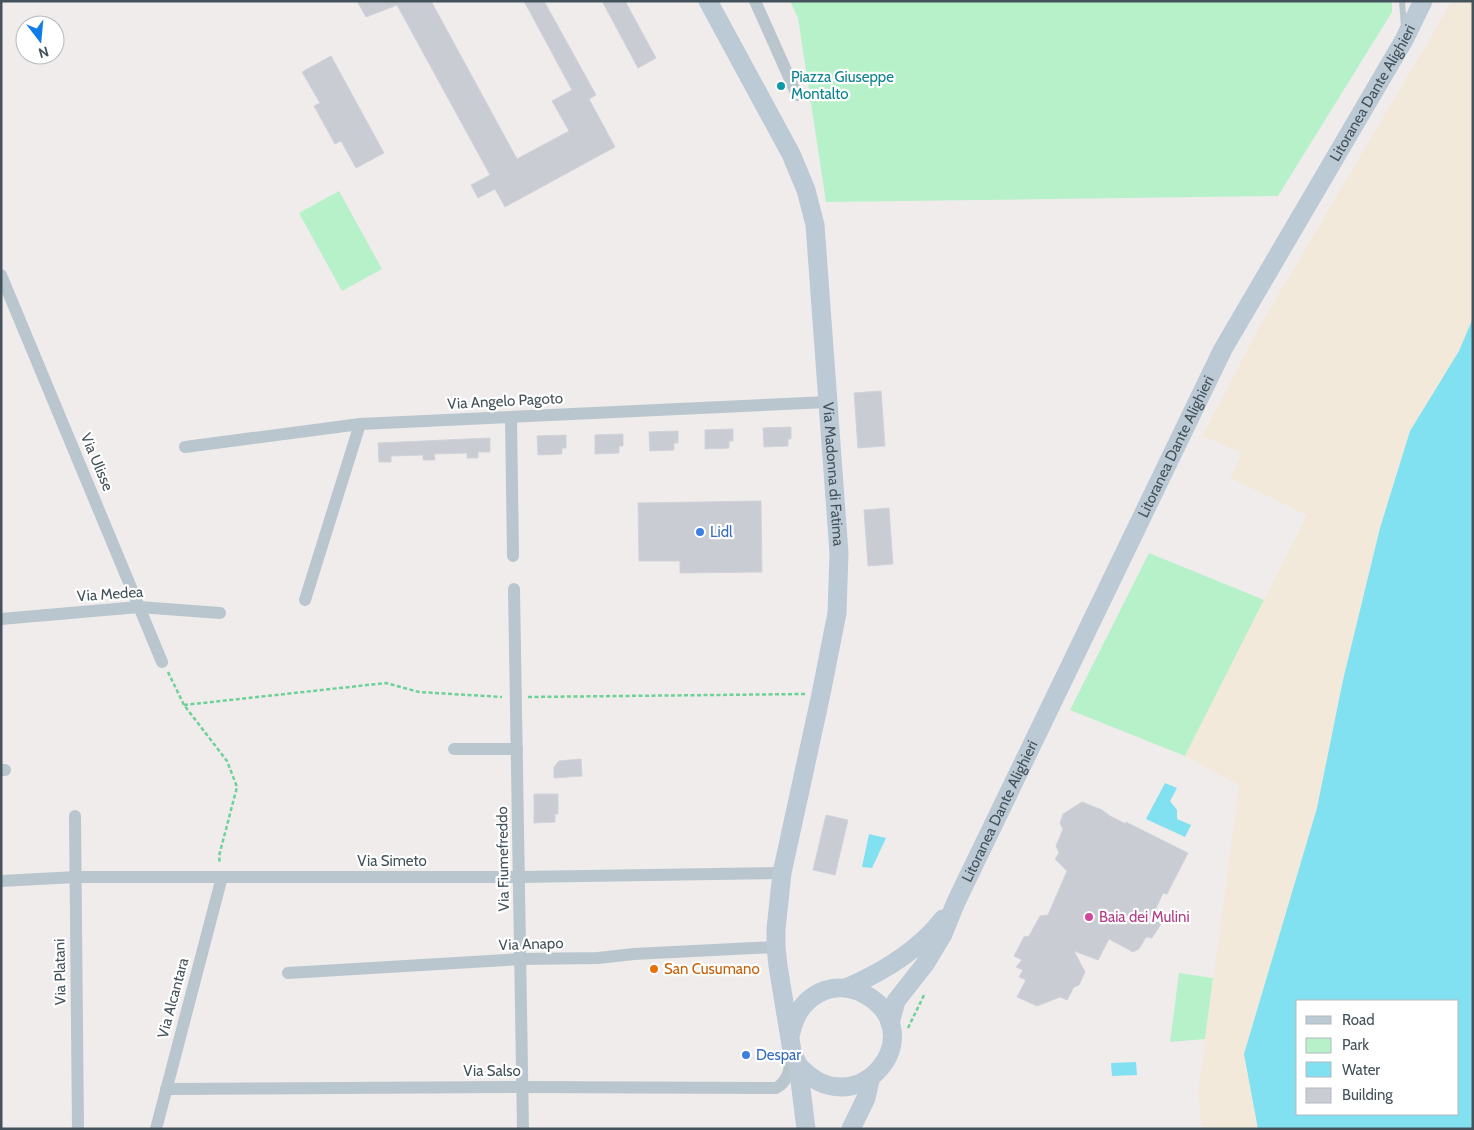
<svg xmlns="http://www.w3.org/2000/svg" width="1474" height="1130" font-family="Cabin,sans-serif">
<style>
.green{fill:#b7f1c9}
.sand{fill:#f2e9db}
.water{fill:#81e1f1;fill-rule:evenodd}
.building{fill:#c9ccd2;stroke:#d0d3d9}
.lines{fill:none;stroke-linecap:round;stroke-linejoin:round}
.path{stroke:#6dd198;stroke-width:2.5;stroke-dasharray:4 2.5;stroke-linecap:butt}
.lane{stroke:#bac6cd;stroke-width:6}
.street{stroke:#bac6cd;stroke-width:12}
.secondary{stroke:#bccad5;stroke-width:19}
.culture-dot{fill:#0f9aa8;stroke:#fff;stroke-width:2}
.shop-dot{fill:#3f7fe0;stroke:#fff;stroke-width:2}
.hotel-dot{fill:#d1479c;stroke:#fff;stroke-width:2}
.food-dot{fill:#e8710a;stroke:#fff;stroke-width:2}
.labels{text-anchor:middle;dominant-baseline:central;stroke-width:4.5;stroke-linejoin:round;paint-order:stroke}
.culture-label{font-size:15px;fill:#0d838f;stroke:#fff;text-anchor:start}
.street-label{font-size:15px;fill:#44525b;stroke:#fff}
.shop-label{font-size:15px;fill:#366cbe;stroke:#fff;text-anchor:start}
.hotel-label{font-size:15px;fill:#b23c85;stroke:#fff;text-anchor:start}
.food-label{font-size:15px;fill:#c56008;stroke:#fff;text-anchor:start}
</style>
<rect width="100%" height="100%" fill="#f0ecec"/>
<g class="green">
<polygon points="790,1 1392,1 1392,12 1278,196 826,202 798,18"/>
<polygon points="339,191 382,269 342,291 299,213"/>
<polygon points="1149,553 1264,600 1185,756 1070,710"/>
<polygon points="1179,973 1213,978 1205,1039 1170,1042"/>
</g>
<polygon class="sand" points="1452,1 1473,1 1473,318 1459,351 1410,431 1380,528 1343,680 1317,808 1244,1054 1258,1129 1202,1129 1198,1094 1239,785 1185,756 1307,515 1230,478 1242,453 1202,436 1261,324"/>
<g class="water">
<path d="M1473,318v811h-215l-14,-75 73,-246 26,-128 37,-152 30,-97 49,-80zM1298,1001h160v113h-160z"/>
<polygon points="1165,783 1177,788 1170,801 1177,810 1177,819 1191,825 1185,837 1146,819"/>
<polygon points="869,834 886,838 872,868 862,867"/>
<polygon points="1136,1062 1137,1075 1112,1076 1111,1063"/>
</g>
<g class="building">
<polygon points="357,1 431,1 517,159 569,131 552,101 572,90 524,1 544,1 596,95 589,99 615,147 505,207 495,189 478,198 471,185 490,175 397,5 366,17"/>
<polygon points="602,1 625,1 656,58 638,68"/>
<polygon points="331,56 384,153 356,168 341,141 335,144 314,106 320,103 302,72"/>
<polygon points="881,391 885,446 858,448 854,393"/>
<polygon points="791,427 791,439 788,439 788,446 764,447 763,428"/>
<polygon points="733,429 733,441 729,441 729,448 705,449 705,430"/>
<polygon points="678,431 678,443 674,443 674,450 650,451 649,432"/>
<polygon points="623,434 623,446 619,446 619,453 595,454 595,435"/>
<polygon points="566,435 566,448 562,448 562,454 538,455 537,436"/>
<polygon points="490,438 490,452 478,452 478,458 467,458 467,453 434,454 435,460 423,460 423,455 391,456 391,462 379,462 378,443"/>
<polygon points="761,501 762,572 680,573 680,561 639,561 638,503"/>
<polygon points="889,508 893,564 868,566 864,510"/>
<polygon points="581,759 582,776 554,778 554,767 559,761"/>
<polygon points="534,794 558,794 558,814 555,814 555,822 534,823"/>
<polygon points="1082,802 1102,810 1110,816 1126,824 1126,822 1188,853 1167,894 1163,893 1153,915 1163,921 1152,938 1146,937 1139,949 1133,952 1109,939 1098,960 1074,951 1085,972 1079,985 1074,987 1067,1000 1060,997 1037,1006 1017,997 1026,980 1019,977 1023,970 1016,967 1022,960 1014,956 1024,937 1029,936 1040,916 1048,915 1067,871 1055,859 1059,853 1056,846 1063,829 1060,823 1063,814"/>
<polygon points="826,815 848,820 835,875 813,870"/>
</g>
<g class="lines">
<g class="path">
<polyline points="168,672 184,705 227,761 237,787 219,856 220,864"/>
<polyline points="528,697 805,694"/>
<polyline points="184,705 386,683 419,692 502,697"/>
<polyline points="908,1028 925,993"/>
</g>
<polyline class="lane" points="1402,1 1404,27"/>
<g class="street">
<polyline points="755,1 797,95"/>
<polyline points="1,275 162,662"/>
<polyline points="511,417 513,556"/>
<polyline points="185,447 360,424 828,402"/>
<polyline points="514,589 523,1129"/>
<polyline points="305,600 360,424"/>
<polyline points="1,619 139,607 220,613"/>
<polyline points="454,749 517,749"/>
<polyline points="1,770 5,770"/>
<polyline points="75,816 78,1129"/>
<polyline points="1,881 76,877 519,877 782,873"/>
<polyline points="288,973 521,959 598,958 634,954 776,947"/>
<path d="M166,1089l357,-2 253,1c13,-7 14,-21 16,-34"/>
<polyline points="156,1129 222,877"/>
</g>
<g class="secondary">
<path id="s1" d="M708,1l83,153 15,36 9,35 24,328 -2,60 -16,81 -39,179 -6,56v18l2,19 14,85 6,14 8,64"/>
<path d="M846,988c37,-16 72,-37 97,-69"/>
<path id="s2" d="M890,1023l6,-22 29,-37 18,-30 13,-32 267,-553 181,-309 19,-39"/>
<path d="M791,1033c4,-20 15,-36 35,-43 13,-4 28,-2 40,5 68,39 -10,135 -68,70"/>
<polyline points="851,1129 866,1098 870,1080"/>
</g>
</g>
<circle class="culture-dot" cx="781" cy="86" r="5"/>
<g class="shop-dot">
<circle cx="700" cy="532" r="5"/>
<circle cx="746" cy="1055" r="5"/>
</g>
<circle class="hotel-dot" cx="1089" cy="917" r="5"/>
<circle class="food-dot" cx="654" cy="969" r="5"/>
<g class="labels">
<g class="culture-label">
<text x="791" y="77">Piazza Giuseppe<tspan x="791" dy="17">Montalto</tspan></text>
</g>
<g class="street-label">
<text stroke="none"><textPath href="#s2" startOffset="1050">Litoranea Dante Alighieri</textPath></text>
<text transform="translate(505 401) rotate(-3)">Via Angelo Pagoto</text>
<text stroke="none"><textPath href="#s2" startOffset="645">Litoranea Dante Alighieri</textPath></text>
<text transform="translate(97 462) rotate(67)">Via Ulisse</text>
<text stroke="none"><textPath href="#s1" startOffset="499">Via Madonna di Fatima</textPath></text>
<text transform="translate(110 594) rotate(-4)">Via Medea</text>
<text stroke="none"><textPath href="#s2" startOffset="240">Litoranea Dante Alighieri</textPath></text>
<text transform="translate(503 859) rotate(-91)">Via Fiumefreddo</text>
<text x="392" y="861">Via Simeto</text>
<text transform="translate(531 944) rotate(-2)">Via Anapo</text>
<text transform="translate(60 972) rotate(-91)">Via Platani</text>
<text transform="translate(173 998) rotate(-75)">Via Alcantara</text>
<text x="492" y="1071">Via Salso</text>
</g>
<g class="shop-label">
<text x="710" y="532">Lidl</text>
<text x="756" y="1055">Despar</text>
</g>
<g class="hotel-label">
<text x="1099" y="917">Baia dei Mulini</text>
</g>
<g class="food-label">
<text x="664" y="969">San Cusumano</text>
</g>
</g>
<rect width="1474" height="1130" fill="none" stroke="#44525b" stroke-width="5"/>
<rect x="1296" y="1000" width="162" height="115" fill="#ffffff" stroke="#b4babd"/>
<rect x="1306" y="1016" width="25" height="8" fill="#bccad5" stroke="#b4babd"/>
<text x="1342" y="1025" font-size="15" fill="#44525b">Road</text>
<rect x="1306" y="1038" width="25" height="15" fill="#b7f1c9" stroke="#b4babd"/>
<text x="1342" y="1050" font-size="15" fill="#44525b">Park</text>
<rect x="1306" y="1062" width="25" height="15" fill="#81e1f1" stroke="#b4babd"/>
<text x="1342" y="1075" font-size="15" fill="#44525b">Water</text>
<rect x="1306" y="1088" width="25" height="15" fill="#c9ccd2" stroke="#b4babd"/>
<text x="1342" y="1100" font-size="15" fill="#44525b">Building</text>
<g transform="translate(40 40) rotate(164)"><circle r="24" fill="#ffffff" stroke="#b4babd"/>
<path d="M0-4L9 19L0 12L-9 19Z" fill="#0e7de8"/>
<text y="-8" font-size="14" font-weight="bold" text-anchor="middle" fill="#44525b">N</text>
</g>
</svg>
